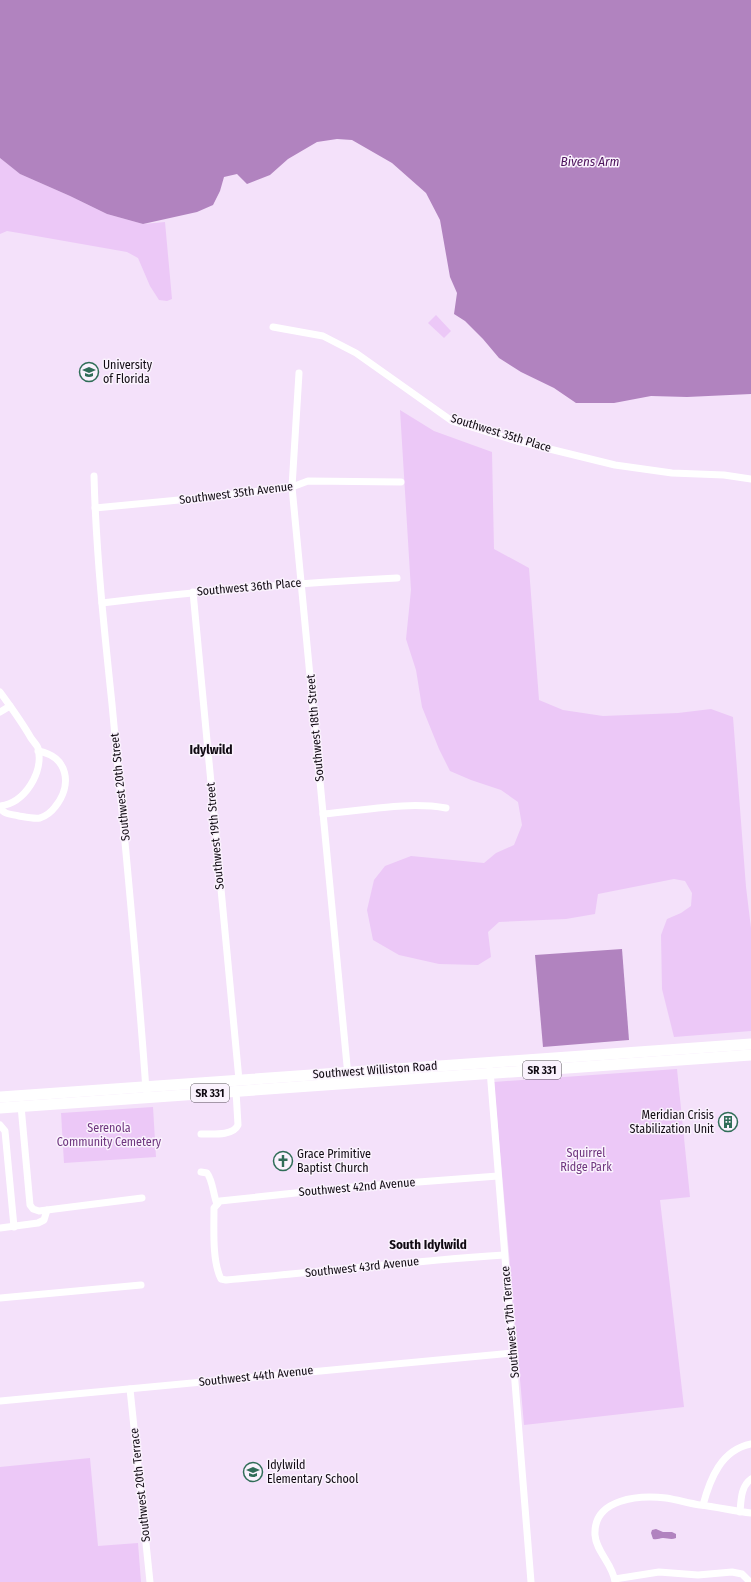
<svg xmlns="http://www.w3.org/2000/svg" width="751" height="1582" font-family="'Fira Sans Condensed',sans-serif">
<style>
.green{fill:#ecc8f7}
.water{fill:#b183bf}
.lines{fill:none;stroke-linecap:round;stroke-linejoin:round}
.minor{stroke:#fff;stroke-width:7}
.highway{stroke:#fff;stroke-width:11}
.labels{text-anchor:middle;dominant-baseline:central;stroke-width:3;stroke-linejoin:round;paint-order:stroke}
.shield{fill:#faf2fd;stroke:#565058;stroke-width:1}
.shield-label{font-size:11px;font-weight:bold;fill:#100a12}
.poi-label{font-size:12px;fill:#100a12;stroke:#faf2fd;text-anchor:start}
.street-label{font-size:12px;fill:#100a12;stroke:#faf2fd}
.park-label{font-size:12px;fill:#6f367f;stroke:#faf2fd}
.water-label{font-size:13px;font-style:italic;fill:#4d135c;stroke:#faf2fd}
.neighbourhood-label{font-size:13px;font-weight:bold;fill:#100a12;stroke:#faf2fd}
</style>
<rect width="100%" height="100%" fill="#f4e1fa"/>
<g class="green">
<polygon points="0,158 20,174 70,196 107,214 143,224 165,222 172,299 167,301 159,300 150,286 138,258 127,252 19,233 7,231 0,234"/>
<polygon points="436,315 451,331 444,338 428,323"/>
<polygon points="400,410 434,431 492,452 494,549 529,568 539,700 563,710 603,716 678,713 711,709 733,717 746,887 751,928 751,1031 674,1037 662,989 661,935 667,919 681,913 691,906 692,893 685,881 674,879 598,894 595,914 566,919 499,922 488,932 491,957 478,965 439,964 399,955 373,940 367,910 374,880 385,866 411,856 484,863 496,853 514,845 522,825 518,802 501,790 471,780 450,771 439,749 422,707 416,670 406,639 411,590"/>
<polygon points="677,1069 690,1197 660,1200 684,1407 524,1425 494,1082"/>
<polygon points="153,1107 156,1157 64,1163 61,1113"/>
<polygon points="90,1458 98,1546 138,1543 141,1582 0,1582 0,1467"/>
</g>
<g class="water">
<polygon points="0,0 751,0 751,394 687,397 651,396 614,403 576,403 554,388 521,372 499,358 483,339 465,321 454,314 457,293 450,277 440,220 426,193 392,163 352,140 337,139 317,142 288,159 270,175 247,184 237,174 224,177 220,191 213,205 197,212 143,224 107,214 70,196 20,174 0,158"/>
<polygon points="622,949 629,1040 543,1047 535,955"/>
<path d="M656,1529l7,3h9l4,2v4c-5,2 -8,0 -13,0 -4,0 -5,2 -10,1l-2,-6 1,-3z"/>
</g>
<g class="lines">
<g class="minor">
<polyline points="273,327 323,336 356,353 452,421 517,441 615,465 672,473 724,475 751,479"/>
<polyline points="299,373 292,487 348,1076"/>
<path d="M94,476c2,76 10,152 18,228 12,129 25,257 34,386"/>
<polyline points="95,508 221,496 292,487 308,481 401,482"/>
<polyline points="193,592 239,1080"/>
<path d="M102,603c98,-12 196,-20 295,-25"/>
<path d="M0,692c11,15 22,30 31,46 2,3 6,7 7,10 6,24 -13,55 -38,58"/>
<polyline points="0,712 10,706"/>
<path d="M0,808c5,7 11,6 19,8 6,1 15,3 21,2 6,-2 12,-7 15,-11 18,-22 13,-51 -17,-56"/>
<path d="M323,814c40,-3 83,-13 123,-6"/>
<polyline points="490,1070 531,1582"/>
<polyline points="21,1106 30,1205 33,1209 39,1211 142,1198"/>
<polyline points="0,1125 5,1131 14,1227"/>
<path d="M201,1134c12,0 32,2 37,-9l-2,-34"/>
<path d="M201,1172l6,1c6,8 6,21 10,31"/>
<path d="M498,1176l-146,11 -132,14 -6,7c0,21 -2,53 7,71l5,1c93,-8 185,-19 278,-25"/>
<polyline points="0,1228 38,1223 44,1220 47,1210"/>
<polyline points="0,1298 141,1285"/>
<polyline points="130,1389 150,1582"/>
<polyline points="0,1401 512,1353"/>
<path d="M703,1505c7,-26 18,-55 48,-61"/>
<path d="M740,1512c1,-12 1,-26 11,-33"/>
<polyline points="615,1579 659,1572 698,1575 732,1572 742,1574 750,1582"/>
<path d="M615,1582c-2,-18 -19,-30 -20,-47 -2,-37 45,-40 71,-37 12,2 22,5 34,7 17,2 34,6 51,8"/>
</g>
<g class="highway">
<polyline points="0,1097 751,1044"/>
<polyline points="0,1108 751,1055"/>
</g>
</g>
<defs>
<symbol id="university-ring" viewBox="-11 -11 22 22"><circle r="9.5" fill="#faf2fd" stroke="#306d58" stroke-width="1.5"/><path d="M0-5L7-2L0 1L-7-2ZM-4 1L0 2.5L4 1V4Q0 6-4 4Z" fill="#306d58"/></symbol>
<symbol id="building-ring" viewBox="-11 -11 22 22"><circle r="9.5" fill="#faf2fd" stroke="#306d58" stroke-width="1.5"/><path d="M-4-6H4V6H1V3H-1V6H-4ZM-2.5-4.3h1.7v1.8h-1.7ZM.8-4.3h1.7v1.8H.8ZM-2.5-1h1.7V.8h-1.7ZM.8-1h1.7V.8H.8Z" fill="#306d58"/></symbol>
<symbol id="church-ring" viewBox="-11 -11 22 22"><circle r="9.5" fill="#faf2fd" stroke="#306d58" stroke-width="1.5"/><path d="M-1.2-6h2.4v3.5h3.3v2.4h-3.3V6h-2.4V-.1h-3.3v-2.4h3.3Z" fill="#306d58"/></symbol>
<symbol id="school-ring" viewBox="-11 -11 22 22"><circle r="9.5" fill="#faf2fd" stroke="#306d58" stroke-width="1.5"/><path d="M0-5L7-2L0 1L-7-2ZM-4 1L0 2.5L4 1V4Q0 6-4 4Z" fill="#306d58"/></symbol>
</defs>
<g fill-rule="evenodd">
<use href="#university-ring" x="78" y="361" width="22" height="22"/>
<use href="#building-ring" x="717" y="1111" width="22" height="22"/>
<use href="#church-ring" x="272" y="1150" width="22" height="22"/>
<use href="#school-ring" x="242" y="1461" width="22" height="22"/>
</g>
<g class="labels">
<g class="shield">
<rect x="523" y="1061" width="38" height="18" rx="3"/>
<rect x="191" y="1084" width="38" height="18" rx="3"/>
</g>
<g class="shield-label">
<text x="542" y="1070">SR 331</text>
<text x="210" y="1093">SR 331</text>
</g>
<g class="poi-label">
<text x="103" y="365">University<tspan x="103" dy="14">of Florida</tspan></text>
<text x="714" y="1115" text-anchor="end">Meridian Crisis<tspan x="714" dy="14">Stabilization Unit</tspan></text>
<text x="297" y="1154">Grace Primitive<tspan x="297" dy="14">Baptist Church</tspan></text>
<text x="267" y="1465">Idylwild<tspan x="267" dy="14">Elementary School</tspan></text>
</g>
<g class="street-label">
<text transform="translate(501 433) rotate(17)">Southwest 35th Place</text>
<text transform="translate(236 493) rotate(-7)">Southwest 35th Avenue</text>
<text transform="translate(249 587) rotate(-5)">Southwest 36th Place</text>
<text transform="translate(315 728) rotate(-95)">Southwest 18th Street</text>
<text transform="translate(120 787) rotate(-96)">Southwest 20th Street</text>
<text transform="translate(215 836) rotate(-95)">Southwest 19th Street</text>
<text transform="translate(375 1070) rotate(-4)">Southwest Williston Road</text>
<text transform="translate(357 1187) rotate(-5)">Southwest 42nd Avenue</text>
<text transform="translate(362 1267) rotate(-6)">Southwest 43rd Avenue</text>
<text transform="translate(510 1322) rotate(-95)">Southwest 17th Terrace</text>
<text transform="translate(256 1376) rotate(-6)">Southwest 44th Avenue</text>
<text transform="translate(140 1485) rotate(-96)">Southwest 20th Terrace</text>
</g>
<g class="park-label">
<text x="109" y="1128">Serenola<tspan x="109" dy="14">Community Cemetery</tspan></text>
<text x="586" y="1153">Squirrel<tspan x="586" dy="14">Ridge Park</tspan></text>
</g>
<g class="water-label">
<text x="590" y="161">Bivens Arm</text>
</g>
<g class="neighbourhood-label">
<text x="211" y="749">Idylwild</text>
<text x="428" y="1244">South Idylwild</text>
</g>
</g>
</svg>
